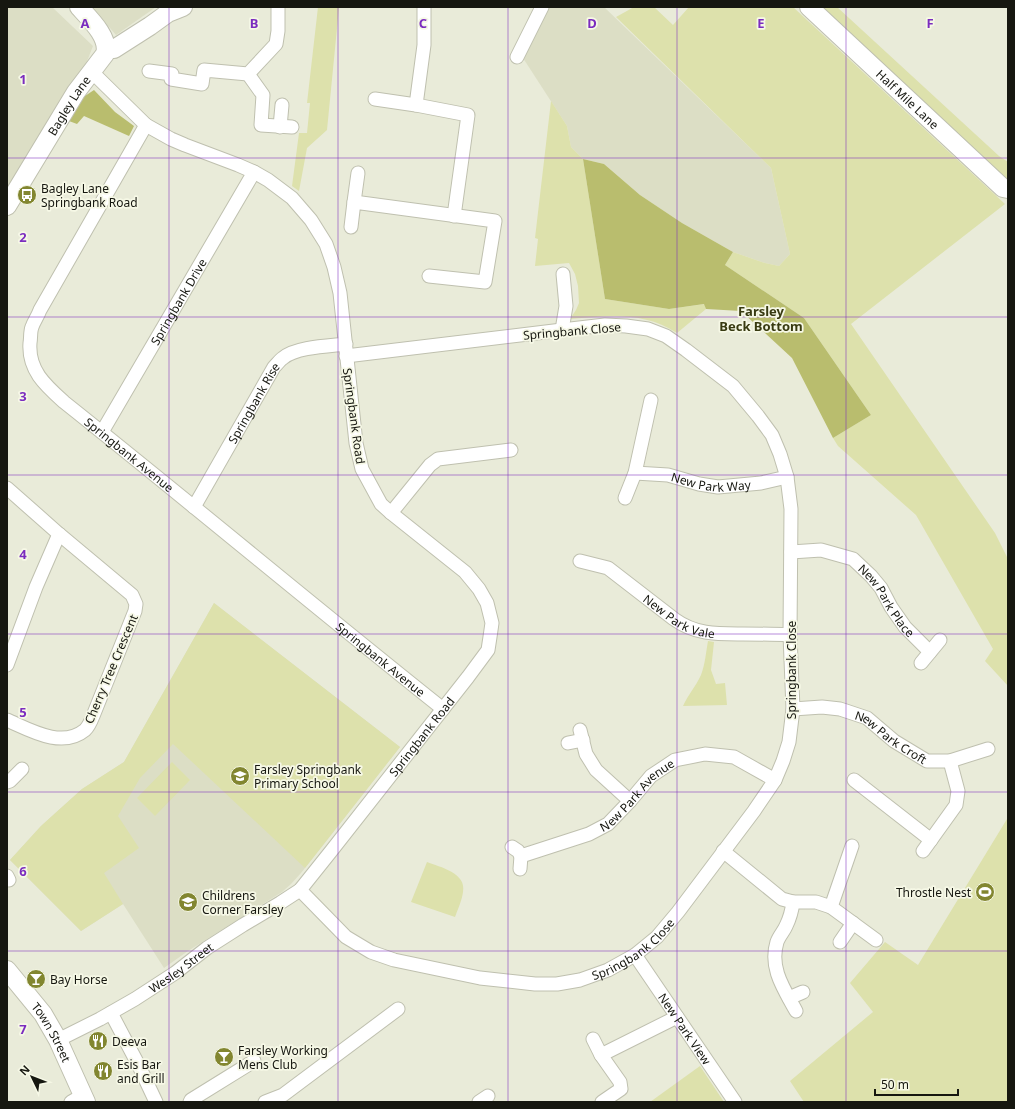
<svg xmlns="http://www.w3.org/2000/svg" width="1015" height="1109" font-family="'Noto Sans',sans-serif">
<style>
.built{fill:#dcdec5}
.green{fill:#dde1ac}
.forest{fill:#b9bd6e}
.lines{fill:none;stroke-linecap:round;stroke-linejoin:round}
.street-casing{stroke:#bfc0af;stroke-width:15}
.secondary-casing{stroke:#bfc0af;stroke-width:20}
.street{stroke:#fff;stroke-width:13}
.secondary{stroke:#fff;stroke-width:18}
.grid{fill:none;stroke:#7b2cbf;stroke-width:1;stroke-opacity:0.55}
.labels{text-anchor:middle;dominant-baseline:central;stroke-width:3.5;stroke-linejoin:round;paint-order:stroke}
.street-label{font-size:12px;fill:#161710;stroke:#f6f8e6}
.poi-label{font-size:12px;fill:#161710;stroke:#f6f8e6;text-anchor:start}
.neighbourhood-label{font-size:13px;font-weight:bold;fill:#383a11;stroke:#f6f8e6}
.grid-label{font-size:13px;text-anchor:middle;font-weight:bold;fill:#7b2cbf;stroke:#f6f8e6;stroke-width:3.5;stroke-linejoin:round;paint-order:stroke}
</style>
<rect width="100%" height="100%" fill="#e9ebd9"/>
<g class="built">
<polygon points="7,7 52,7 93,46 84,69 36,142 7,188"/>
<polygon points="92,7 156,7 116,35"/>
<polygon points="549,7 604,7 771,168 790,254 779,266 765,263 733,252 682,223 640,195 604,164 583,159 571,147 567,126 523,58 534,33"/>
<polygon points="214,603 400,747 324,844 301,873 291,884 282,892 188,951 164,968 123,904 81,931 10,860 41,826 82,789 124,762"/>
</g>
<g class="green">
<polygon points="318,7 339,8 327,130 307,148 299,191 292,186 299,133 307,133 310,103 307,103"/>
<polygon points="634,7 654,7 673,25 689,7 793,7 1005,204 851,324 995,533 1008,559 1008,686 985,661 993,649 916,515 838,446 833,438 871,415 804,318 725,265 733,252 765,263 779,266 790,254 771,168 616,17"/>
<polygon points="816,7 837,7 999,156 1008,162 1008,179 1005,178"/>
<path d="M551,101l16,25 4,21 12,12 22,140 64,10 36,-5 1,5 -29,24c-34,-22 -68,-17 -107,-14l6,-9 3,-7 -1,-17 -3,-12 -6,-11 -34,3 3,-27 -3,-1z"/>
<polygon points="214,603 400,747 305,868 173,744 140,778 118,816 139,848 104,873 123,904 81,931 10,860 41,826 82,789 124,762"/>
<path d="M708,641l6,1 -3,28 5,14 9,-1 2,22 -44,1c5,-11 13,-20 18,-31 4,-10 5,-23 7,-34z"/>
<polygon points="172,762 190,780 155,816 137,798"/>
<polygon points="1007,819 1008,819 1008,1102 804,1102 790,1081 873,1012 850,983 885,942 918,965"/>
<path d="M427,862c13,5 40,11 36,30 -1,8 -5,17 -8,25l-44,-15z"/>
<polygon points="700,1066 724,1102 650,1102"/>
</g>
<g class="forest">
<polygon points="94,90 115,112 134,126 129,136 84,116 77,124 69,121 82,98"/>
<polygon points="583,159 604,164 640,195 682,223 733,252 725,265 804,318 871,415 833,438 792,358 741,311 706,309 704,304 669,309 605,299"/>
</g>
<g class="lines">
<defs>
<g id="street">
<polyline points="424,7 424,45 416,105 468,115 454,216"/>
<polyline points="517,57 542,7"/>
<polyline points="149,71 172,74 171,79 202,84 204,70 248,74 276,44 278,31 278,7"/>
<polyline points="248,74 263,95 261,125 292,127"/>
<polyline points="375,99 416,105"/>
<path id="s1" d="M146,125l-106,185c-2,6 -6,11 -8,17 -2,5 -1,11 -2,16 -2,27 15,42 34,59 127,101 252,206 379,307"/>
<polyline points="280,127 282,105"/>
<polyline points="354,202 358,173"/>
<polyline points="351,227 354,202 495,221 485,282 429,276"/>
<polyline points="562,330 566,306 563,274"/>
<path id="s2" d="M102,432l152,-260"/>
<path id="s3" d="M635,473l33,2 31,9 19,3 43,-4 26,-6"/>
<path d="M7,488l52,46 73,61 4,9 -1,7 -42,105c-2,5 -5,11 -8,14 -23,19 -55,0 -78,-10"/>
<polyline points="625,498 635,473 651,400"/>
<path id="s4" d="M194,507l80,-140c3,-3 6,-7 9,-9 13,-11 46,-12 63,-14"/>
<polyline points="391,513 430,465 438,459 511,450"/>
<path id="s5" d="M791,552l30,-2 32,9 18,17 10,12 10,19 14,20 25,25"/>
<path id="s6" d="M580,561l28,7 66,51c22,16 44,15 69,15 16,0 31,0 47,1"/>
<polyline points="921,663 940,640"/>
<polyline points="7,665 36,587 59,534"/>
<path id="s7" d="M793,709l29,-2 18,2 27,9 27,23 33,20h23l38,-12"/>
<polyline points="580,730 586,754 596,770 630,801"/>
<polyline points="568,743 583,740"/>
<polyline points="854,780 931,840"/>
<polyline points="7,782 10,781 22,769"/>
<path id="s8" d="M512,847l6,4 3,5 68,-22 19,-10 22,-23 21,-25 24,-16 30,-6 29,3 41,23"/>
<polyline points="723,851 782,899 793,902 816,902 831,907 876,940"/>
<polyline points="923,851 956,805 958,791 950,761"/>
<polyline points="520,869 521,856"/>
<polyline points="7,876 9,880"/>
<path id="s9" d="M300,890l46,47 25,15 23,8 86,18 55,6h22l23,-4 28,-10 27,-15 22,-18 21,-25 76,-101 21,-31 8,-19 6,-19 4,-33 -3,-74 1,-126 -4,-32 -7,-23 -8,-19 -14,-19 -25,-30 -47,-36 -20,-14 -18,-7 -22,-3 -21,-1 -43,5 -216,26"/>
<path d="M793,902c-1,8 -3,16 -7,24 -2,5 -7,10 -9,16 -8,26 7,47 19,69"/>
<polyline points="831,907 852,846"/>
<polyline points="840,942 853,923"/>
<path id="s10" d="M635,955l100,147"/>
<polyline points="789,998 803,992"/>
<polyline points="111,1013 139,1066 156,1102"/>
<polyline points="593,1039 601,1055 620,1082 621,1089 602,1102"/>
<path id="s11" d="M58,1040l42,-21 35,-20 40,-26 32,-25 36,-23 37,-22 20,-13 32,-40 136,-173 20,-27 2,-13 2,-14 -5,-20 -8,-14 -14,-17 -74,-59 -10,-9 -19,-35 -6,-26 -16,-150 -6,-26 -8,-23 -15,-24 -19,-22 -24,-18 -14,-8 -16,-7 -53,-20 -14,-6 -25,-14 -54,-53"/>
<polyline points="601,1055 677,1017"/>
<polyline points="71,1102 83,1095"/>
<polyline points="190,1102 191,1100 254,1061"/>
<polyline points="265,1102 283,1095 398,1009"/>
<polyline points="479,1102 488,1096"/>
</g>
<g id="secondary">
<path id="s12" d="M809,7l194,181 5,1"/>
<polyline points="107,49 114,49 150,26 168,13 183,7"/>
<path id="s13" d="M7,206l69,-114 29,-38c5,-16 -15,-35 -26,-47"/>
<path id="s14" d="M7,970l36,44 15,26 28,62"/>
</g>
</defs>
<use href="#street" class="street-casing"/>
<use href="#secondary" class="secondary-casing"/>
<use href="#street" class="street"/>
<use href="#secondary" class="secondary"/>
</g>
<path class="grid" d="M169,7v1095M338,7v1095M508,7v1095M677,7v1095M846,7v1095M7,158h1001M7,317h1001M7,475h1001M7,634h1001M7,792h1001M7,951h1001"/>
<defs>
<symbol id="bus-disc" viewBox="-11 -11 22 22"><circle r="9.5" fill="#828630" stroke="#f6f8e6"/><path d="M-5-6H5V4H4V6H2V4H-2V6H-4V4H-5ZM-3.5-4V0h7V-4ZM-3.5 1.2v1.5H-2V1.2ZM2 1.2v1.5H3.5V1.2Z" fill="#fff"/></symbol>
<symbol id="school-disc" viewBox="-11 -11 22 22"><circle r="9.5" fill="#828630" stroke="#f6f8e6"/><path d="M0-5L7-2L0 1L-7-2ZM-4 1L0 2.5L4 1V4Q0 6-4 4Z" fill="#fff"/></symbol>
<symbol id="stadium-disc" viewBox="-11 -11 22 22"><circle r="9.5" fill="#828630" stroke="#f6f8e6"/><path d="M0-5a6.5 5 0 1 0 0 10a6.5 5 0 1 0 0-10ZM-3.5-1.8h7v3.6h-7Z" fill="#fff"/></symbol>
<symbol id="bar-disc" viewBox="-11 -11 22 22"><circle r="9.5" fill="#828630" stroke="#f6f8e6"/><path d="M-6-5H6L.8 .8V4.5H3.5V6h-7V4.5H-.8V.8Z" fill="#fff"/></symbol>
<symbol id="restaurant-disc" viewBox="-11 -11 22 22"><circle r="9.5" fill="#828630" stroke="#f6f8e6"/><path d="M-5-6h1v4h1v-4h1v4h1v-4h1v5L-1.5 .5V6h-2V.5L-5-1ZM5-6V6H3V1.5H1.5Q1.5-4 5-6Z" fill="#fff"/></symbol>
</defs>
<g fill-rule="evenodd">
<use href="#bus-disc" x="16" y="184" width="22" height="22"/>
<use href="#school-disc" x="229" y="765" width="22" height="22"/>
<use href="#stadium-disc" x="974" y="881" width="22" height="22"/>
<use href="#school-disc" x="177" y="891" width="22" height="22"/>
<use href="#bar-disc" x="25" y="968" width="22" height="22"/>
<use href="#restaurant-disc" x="87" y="1030" width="22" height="22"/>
<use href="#bar-disc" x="213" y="1046" width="22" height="22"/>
<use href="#restaurant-disc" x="92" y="1060" width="22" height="22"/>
</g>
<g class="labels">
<g class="street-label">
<text stroke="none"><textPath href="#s12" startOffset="135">Half Mile Lane</textPath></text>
<text stroke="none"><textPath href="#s13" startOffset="118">Bagley Lane</textPath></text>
<text stroke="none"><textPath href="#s2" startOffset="151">Springbank Drive</textPath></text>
<text transform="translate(572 331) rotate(-5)">Springbank Close</text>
<text stroke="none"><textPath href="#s4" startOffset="120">Springbank Rise</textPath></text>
<text transform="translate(354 416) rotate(82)">Springbank Road</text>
<text stroke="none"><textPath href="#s1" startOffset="403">Springbank Avenue</textPath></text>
<text stroke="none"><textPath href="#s3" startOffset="77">New Park Way</textPath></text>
<text stroke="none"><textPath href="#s5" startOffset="117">New Park Place</textPath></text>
<text stroke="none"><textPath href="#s6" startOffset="116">New Park Vale</textPath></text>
<text stroke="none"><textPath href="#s1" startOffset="727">Springbank Avenue</textPath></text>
<text transform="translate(111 669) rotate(-67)">Cherry Tree Crescent</text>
<text transform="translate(791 670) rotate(-90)">Springbank Close</text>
<text stroke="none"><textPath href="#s11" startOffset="481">Springbank Road</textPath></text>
<text stroke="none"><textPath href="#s7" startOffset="106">New Park Croft</textPath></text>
<text stroke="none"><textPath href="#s8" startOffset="147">New Park Avenue</textPath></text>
<text stroke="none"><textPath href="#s9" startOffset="370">Springbank Close</textPath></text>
<text stroke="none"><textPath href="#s11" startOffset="143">Wesley Street</textPath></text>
<text stroke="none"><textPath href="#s10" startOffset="89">New Park View</textPath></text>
<text stroke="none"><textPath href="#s14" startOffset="77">Town Street</textPath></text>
</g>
<g class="poi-label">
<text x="41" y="188">Bagley Lane<tspan x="41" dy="14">Springbank Road</tspan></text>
<text x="254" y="769">Farsley Springbank<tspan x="254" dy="14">Primary School</tspan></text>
<text x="971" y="892" text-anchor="end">Throstle Nest</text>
<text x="202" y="895">Childrens<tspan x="202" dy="14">Corner Farsley</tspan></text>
<text x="50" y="979">Bay Horse</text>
<text x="112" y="1041">Deeva</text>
<text x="238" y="1050">Farsley Working<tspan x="238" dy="14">Mens Club</tspan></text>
<text x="117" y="1064">Esis Bar<tspan x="117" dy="14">and Grill</tspan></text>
</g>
<g class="neighbourhood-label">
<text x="761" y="311">Farsley<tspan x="761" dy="15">Beck Bottom</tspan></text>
</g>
</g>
<g class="grid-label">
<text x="85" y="28">A</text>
<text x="254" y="28">B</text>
<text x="423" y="28">C</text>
<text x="592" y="28">D</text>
<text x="761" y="28">E</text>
<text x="930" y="28">F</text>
<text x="23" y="84">1</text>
<text x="23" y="242">2</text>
<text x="23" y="401">3</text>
<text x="23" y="559">4</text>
<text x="23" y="717">5</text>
<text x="23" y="876">6</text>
<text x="23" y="1034">7</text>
</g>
<rect width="1015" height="1109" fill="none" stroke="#161710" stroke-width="16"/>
<g transform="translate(32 1077) rotate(313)" stroke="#f6f8e6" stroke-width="3" paint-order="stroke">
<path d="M0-3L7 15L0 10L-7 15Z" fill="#161710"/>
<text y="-6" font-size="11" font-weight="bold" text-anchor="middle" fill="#161710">N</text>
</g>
<path d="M875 1089v6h83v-6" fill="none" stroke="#161710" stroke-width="2"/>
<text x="881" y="1089" font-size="12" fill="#161710" stroke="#f6f8e6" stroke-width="3" paint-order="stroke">50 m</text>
</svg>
